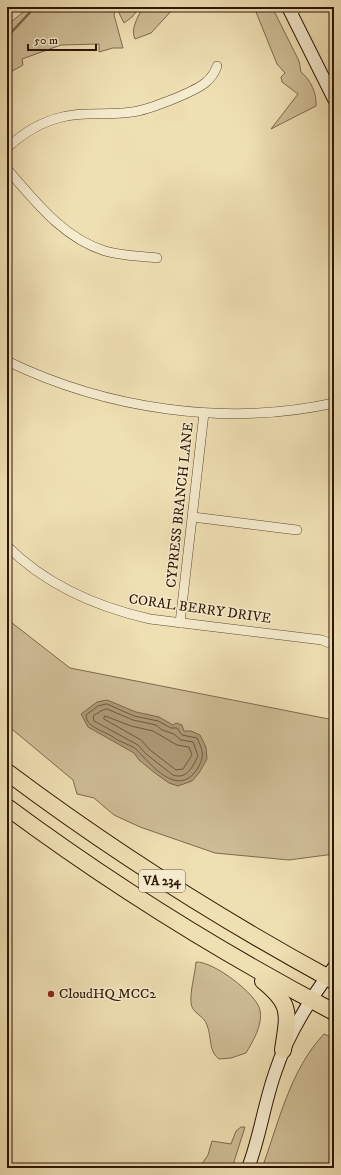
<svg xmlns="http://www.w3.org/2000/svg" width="341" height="1175" font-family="'IM FELL DW Pica',serif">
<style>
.green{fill:#cebd96;stroke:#7e694d}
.water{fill:#ad9b78;stroke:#7a654a}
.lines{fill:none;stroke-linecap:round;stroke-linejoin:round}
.shore{stroke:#6e583e;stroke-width:1}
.stream{stroke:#7a654a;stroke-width:2.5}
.street-casing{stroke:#5e4830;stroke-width:10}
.secondary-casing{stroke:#2e1504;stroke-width:14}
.highway-casing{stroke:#2e1504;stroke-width:18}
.street{stroke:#f5ebce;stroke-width:9}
.secondary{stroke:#f5ebce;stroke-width:12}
.highway{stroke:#efe0b4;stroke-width:16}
.poi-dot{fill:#8f2418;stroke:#f5ebce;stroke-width:1.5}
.labels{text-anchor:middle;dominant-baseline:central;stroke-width:3;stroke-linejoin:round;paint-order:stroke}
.shield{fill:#f5ebce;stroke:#6a5541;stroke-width:1}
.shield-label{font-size:13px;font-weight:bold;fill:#2e1504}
.street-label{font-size:14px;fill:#2e1504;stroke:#f5ebce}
.poi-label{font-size:14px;fill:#2e1504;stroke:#f5ebce;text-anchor:start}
</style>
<rect width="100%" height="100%" fill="#efe0b4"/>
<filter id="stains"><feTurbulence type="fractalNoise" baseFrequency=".005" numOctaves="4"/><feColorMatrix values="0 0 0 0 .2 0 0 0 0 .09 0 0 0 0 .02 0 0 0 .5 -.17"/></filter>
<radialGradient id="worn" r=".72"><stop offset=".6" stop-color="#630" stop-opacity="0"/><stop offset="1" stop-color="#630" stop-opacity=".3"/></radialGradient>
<g class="green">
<polygon points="30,7 116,7 114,15 123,48 113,48 99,52 99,44 61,45 22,59 23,65 7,74 7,25"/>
<polygon points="119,7 140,7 132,17 124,23 117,9"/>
<path d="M143,7h32l-24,26 -16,6c-5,-10 3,-22 8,-32z"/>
<path d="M254,7h18l27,54 2,11c10,8 16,22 15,34l-45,23 27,-35 -16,-12 -1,-5 4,-4 -8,-9z"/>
<polygon points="7,619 70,668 334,720 334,854 289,860 215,853 140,827 114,815 94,798 77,794 73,780 7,725"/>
<path d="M196,962c17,-1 61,32 64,48 3,15 -7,31 -14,43l-15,5 -12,1c-11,-8 -7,-22 -12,-34 -3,-10 -15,-11 -16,-22 -1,-13 4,-28 5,-41z"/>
<path d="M324,1034l10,4v130h-72c17,-46 28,-98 62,-134z"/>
<polygon points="241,1127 245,1127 232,1168 199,1168 208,1155 212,1141 231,1144 236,1131"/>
</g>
<polygon class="water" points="107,700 136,712 159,717 173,725 176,723 182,725 184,731 191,731 200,735 206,747 207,759 199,773 192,781 178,786 169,783 155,773 139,760 134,753 88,727 81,714 97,702"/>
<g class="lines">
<g class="shore">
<path d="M107,704l27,12 24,5 13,7h6l5,7 15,3c5,10 8,18 2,28 -19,34 -46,1 -62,-16 -5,-5 -18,-8 -24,-13 -9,-6 -27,-10 -27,-22l12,-9z"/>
<path d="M107,709l26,11 23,5 6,5 12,4 7,6 12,2 5,14c-5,10 -11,24 -25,19l-27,-21 -8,-9 -44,-24 -1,-5 8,-5z"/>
<polygon points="105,716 131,726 153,731 177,745 189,747 192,755 183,769 176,770 150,750 141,740 104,719"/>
</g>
<polyline class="stream" points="7,37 35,7"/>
<defs>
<g id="street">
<polyline points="291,12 300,7"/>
<path d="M7,148c16,-15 34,-26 55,-31 23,-6 46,-1 70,-5 16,-2 60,-19 73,-29 5,-4 10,-11 12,-17"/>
<path d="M7,169c28,32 56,69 98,82 17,5 35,5 52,7"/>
<path d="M7,361c99,48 219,66 327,42"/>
<polyline points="193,517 297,530"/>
<path d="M7,546c39,39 90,61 143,73l172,21 12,5"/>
<polyline points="180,623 204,413"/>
</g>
<g id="secondary">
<polyline points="288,7 334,99"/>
<path d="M248,1168c12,-31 16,-64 27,-95 12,-38 35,-74 59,-106"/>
</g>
<g id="highway">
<path d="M7,772c104,78 213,147 327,209"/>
<path d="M7,807c104,77 213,145 327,205"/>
<path d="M263,981c30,24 25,34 20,69"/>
</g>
</defs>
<use href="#street" class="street-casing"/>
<use href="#secondary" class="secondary-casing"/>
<use href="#highway" class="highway-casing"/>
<use href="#street" class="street"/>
<use href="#secondary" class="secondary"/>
<use href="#highway" class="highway"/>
</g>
<circle class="poi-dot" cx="51" cy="994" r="4"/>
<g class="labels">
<rect class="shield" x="139" y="870" width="46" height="22" rx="3"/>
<g class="shield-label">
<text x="162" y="881">VA 234</text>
</g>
<g class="street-label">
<text transform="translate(180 505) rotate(-84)">CYPRESS BRANCH LANE</text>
<text transform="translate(200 609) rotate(8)">CORAL BERRY DRIVE</text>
</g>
<g class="poi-label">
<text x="59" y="994">CloudHQ MCC2</text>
</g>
</g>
<rect width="341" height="1175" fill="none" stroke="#efe0b4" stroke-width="24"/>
<rect x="8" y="8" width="325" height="1159" fill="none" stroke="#2e1504" stroke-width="2"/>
<rect x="12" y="12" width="317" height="1151" fill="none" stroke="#2e1504"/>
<path d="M28 44v6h68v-6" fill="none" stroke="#2e1504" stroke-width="2"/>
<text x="34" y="44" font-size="12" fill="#2e1504" stroke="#f5ebce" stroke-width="3" paint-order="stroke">50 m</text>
<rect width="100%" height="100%" filter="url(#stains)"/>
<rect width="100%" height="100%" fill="url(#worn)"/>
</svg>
